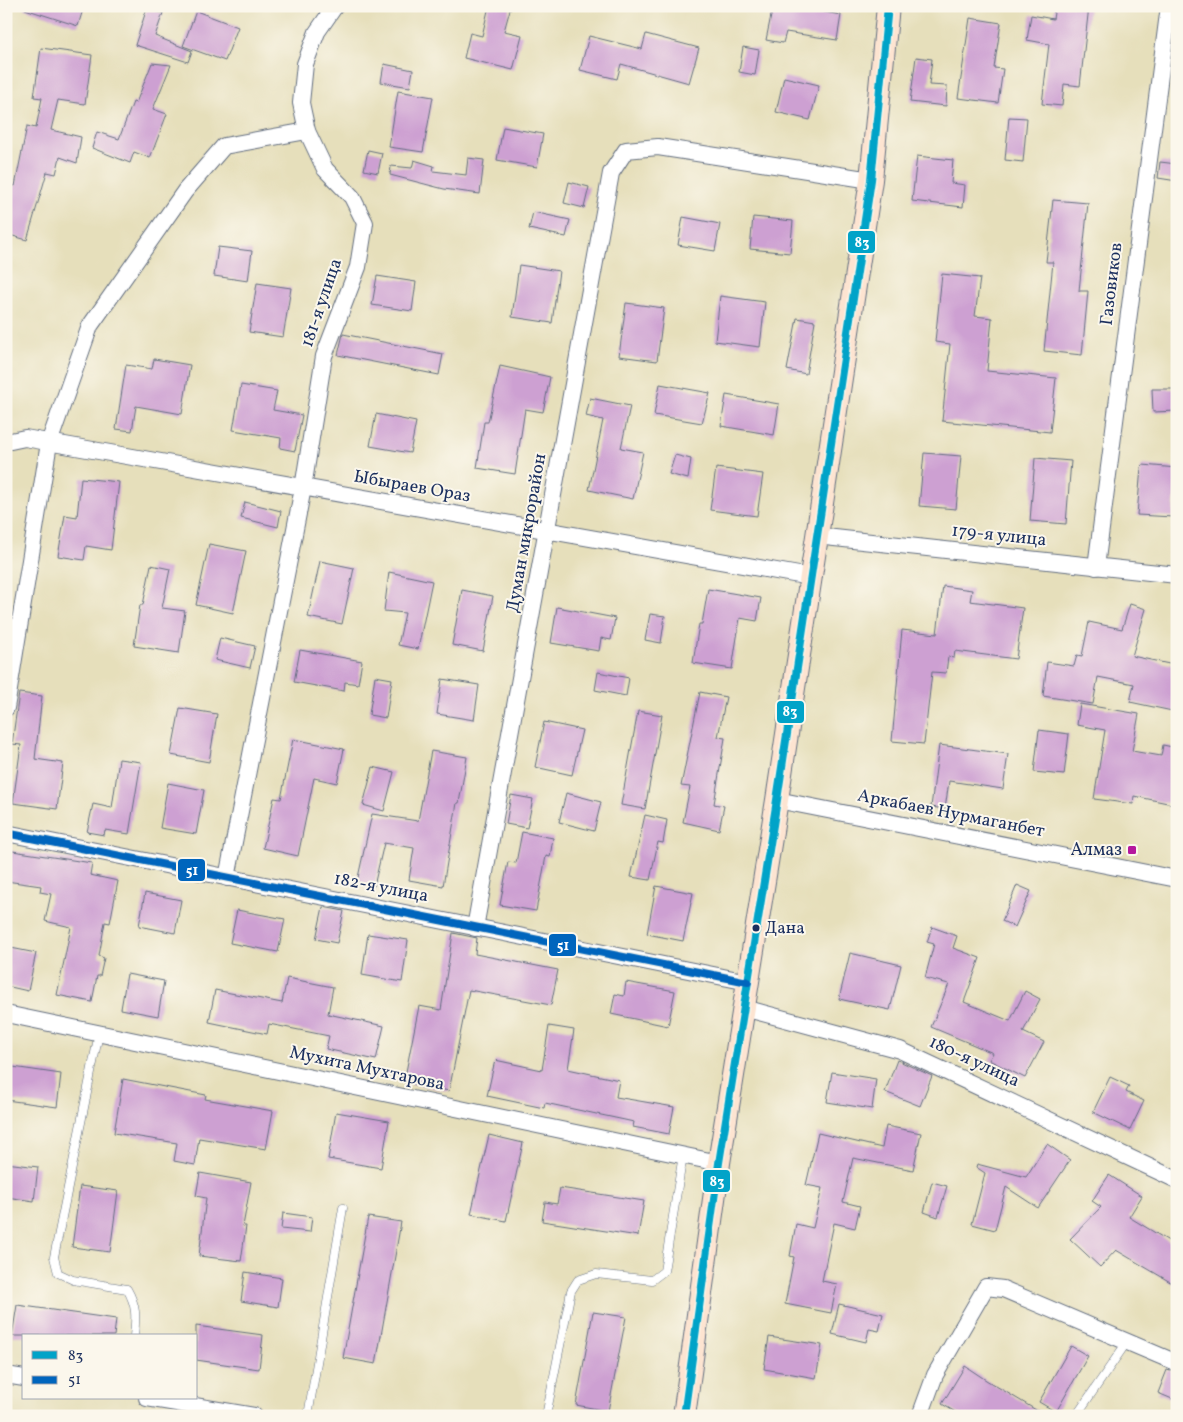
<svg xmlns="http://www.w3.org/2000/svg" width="1183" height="1422" font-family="Vollkorn,serif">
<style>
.building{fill:#cda0d2}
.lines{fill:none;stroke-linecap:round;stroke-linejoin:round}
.lane-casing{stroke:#626d7f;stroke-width:9}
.street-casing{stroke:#626d7f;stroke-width:18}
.secondary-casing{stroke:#626d7f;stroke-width:24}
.lane{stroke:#fff;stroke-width:8}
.street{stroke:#fff;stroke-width:16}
.secondary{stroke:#fde4d1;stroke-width:22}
.bus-1-casing{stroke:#fbf7ec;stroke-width:11}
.bus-2-casing{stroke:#fbf7ec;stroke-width:11}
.bus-1{stroke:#01a3c8;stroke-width:8}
.bus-2{stroke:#0065bd;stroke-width:8}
.poi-dot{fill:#b5179e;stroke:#fbf7ec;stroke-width:2}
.bus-dot{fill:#1b2f5e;stroke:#fbf7ec;stroke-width:2}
.labels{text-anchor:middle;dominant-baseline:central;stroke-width:4;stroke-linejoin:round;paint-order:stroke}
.bus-label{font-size:17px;fill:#1b2f5e;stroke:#fbf7ec;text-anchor:start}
.street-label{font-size:18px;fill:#1b2f5e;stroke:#fbf7ec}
.poi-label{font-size:18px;fill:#1b2f5e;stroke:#fbf7ec;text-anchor:end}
.line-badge{stroke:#fbf7ec;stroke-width:2}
.badge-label{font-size:14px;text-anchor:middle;font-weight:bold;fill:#fff}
</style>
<rect width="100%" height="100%" fill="#fbf7ec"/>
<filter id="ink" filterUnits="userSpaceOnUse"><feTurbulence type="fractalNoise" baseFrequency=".02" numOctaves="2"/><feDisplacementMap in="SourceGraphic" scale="10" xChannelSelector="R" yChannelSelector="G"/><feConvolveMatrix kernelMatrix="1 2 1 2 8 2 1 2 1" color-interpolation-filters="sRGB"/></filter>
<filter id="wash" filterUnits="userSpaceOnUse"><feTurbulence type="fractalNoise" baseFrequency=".0096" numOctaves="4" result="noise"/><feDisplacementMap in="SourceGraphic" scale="20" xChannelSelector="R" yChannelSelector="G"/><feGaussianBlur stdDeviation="1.12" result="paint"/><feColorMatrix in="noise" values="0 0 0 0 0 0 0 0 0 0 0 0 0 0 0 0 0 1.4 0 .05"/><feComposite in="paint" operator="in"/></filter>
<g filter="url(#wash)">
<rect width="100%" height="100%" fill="#e6dfbb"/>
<g id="blocks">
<g class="building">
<polygon points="25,6 84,6 78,26 25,9"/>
<polygon points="489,6 511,6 504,31 522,35 513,70 464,58 470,33 482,36"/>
<polygon points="773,6 791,6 841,15 837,40 786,32 783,43 766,40"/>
<polygon points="1055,6 1089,6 1080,86 1064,84 1062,106 1042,104 1049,44 1027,40 1031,15 1053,19"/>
<polygon points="147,8 163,13 155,36 192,51 188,62 135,45"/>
<polygon points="196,11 238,27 225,61 183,46"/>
<polygon points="970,18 1001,23 994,68 1003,69 998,103 958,98"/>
<polygon points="646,34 699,48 689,83 621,64 617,79 580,70 589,36 642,49"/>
<polygon points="743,47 759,50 755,75 739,72"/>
<polygon points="41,48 92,55 85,104 58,100 51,130 81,137 77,163 60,157 56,174 47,172 27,240 6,234 6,184 15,186 27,126 36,128 42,98 34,97"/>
<polygon points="916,57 932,59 929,85 947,86 946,106 910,102"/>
<polygon points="152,63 171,65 153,109 167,114 150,158 134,152 130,163 92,148 97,132 119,139 133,102 136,103"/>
<polygon points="384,64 413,70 410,87 381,82"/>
<polygon points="784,77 819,85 810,120 776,112"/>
<polygon points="398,91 433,97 423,152 389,147"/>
<polygon points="1009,117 1027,118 1023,162 1005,160"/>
<polygon points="503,127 543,134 537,167 497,160"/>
<polygon points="368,150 382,153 378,173 364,170"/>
<polygon points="917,156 953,160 951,183 965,185 963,207 912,201"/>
<polygon points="468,158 484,160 480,194 444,189 390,175 391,166 412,168 414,160 434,166 433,171 466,175"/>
<polygon points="1160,162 1177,164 1177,181 1158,178"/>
<polygon points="569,182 589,187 584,208 564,203"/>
<polygon points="1053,200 1088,203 1079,291 1088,291 1082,355 1044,351 1053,262 1046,262"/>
<polygon points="533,212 570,220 566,237 529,229"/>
<polygon points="683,217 720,224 715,251 678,245"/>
<polygon points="753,217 793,221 790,253 750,249"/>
<polygon points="218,247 252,251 248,281 214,276"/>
<polygon points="519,265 559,271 552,323 512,317"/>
<polygon points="942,274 980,278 975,316 992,318 987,371 1056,378 1050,432 942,421 950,344 935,342"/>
<polygon points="377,276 416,282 412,311 372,305"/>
<polygon points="257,283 291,288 283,337 249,332"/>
<polygon points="720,296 765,302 760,347 715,341"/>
<polygon points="626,303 664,308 657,361 619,356"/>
<polygon points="797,318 815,321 806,374 787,370"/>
<polygon points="343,334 443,354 439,375 338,355"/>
<polygon points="154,359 190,365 182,414 136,406 132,431 116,429 126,365 152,369"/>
<polygon points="500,366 550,377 543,412 525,409 515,474 477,468 484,422 488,422"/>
<polygon points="660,384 710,393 702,423 654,415"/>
<polygon points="241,385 277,391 273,410 302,415 295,451 280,448 281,438 233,430"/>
<polygon points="1152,389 1177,389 1177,411 1153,412"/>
<polygon points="726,395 779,404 774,435 721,426"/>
<polygon points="590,398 630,406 621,448 643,452 633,499 589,490 603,420 586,416"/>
<polygon points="376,414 416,422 410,453 370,446"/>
<polygon points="924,453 961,456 956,509 919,506"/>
<polygon points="675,455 691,459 688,479 669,474"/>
<polygon points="1035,458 1071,461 1066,524 1030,521"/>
<polygon points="1143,465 1177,468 1173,517 1137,515 1141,467"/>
<polygon points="716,468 763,474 757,516 710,510"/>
<polygon points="81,478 119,482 111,550 86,546 84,560 58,556 65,515 77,517"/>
<polygon points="245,502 281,511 278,527 241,518"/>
<polygon points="209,544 246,551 233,613 196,605"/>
<polygon points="320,561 354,568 342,624 308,617"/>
<polygon points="151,565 170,569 162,608 185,611 179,653 134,646 140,605 143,605"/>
<polygon points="389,572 432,581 418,649 398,645 405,613 384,611"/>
<polygon points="943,586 972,590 970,601 1023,608 1016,659 955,651 954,658 948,657 946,673 932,672 924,744 892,741 902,630 937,634"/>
<polygon points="708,589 761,598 757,621 740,618 732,669 693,663 699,624 702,624"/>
<polygon points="462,590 493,596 483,651 452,645"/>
<polygon points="1130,604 1146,609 1132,656 1174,665 1173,669 1177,670 1177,712 1130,702 1134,684 1098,677 1093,704 1043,696 1047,662 1074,666 1077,655 1082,656 1089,622 1122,629"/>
<polygon points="557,607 615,618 611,640 601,638 599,651 551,643"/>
<polygon points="650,614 665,616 661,643 645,640"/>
<polygon points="220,638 255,646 250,668 215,660"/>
<polygon points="300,650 362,661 358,684 345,682 344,691 294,682"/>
<polygon points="598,672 629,678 626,696 595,690"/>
<polygon points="375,676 392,679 386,718 369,715"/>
<polygon points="442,679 479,685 474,720 437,714"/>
<polygon points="700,692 726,697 718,737 725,738 714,804 724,806 719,830 683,822 690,787 681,786"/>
<polygon points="19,693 42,696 35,759 63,763 57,809 13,803 21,745 12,744"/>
<polygon points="1080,704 1139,714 1132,751 1161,756 1163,745 1177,748 1177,805 1134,796 1133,804 1094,799 1105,730 1077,725"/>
<polygon points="180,708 217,714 209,762 171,755"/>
<polygon points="638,711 662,715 645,809 621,805"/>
<polygon points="544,722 582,730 572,775 535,767"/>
<polygon points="1039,730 1069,734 1064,775 1034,772"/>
<polygon points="293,739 344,749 337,783 314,778 298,856 263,848 274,798 281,799"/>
<polygon points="939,745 1008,754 1003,789 949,781 945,809 931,807"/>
<polygon points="431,751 467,757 459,803 457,803 443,886 409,880 414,848 384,843 374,886 357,882 372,814 418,821"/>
<polygon points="119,759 141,762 129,834 105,830 104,835 87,832 93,804 112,808"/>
<polygon points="373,767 394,772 384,811 363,805"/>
<polygon points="168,783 204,790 196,834 160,828"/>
<polygon points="566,793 601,802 594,831 559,822"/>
<polygon points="511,795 533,799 527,828 506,824"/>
<polygon points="645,815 667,820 663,843 658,842 650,880 631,877"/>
<polygon points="522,832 553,838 550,857 546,856 536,911 500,905 508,862 516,863"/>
<polygon points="6,850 92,863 90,875 118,881 110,923 105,922 99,956 104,958 100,976 97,976 92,1002 57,995 71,927 45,921 51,894 40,892 41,886 6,881"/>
<polygon points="1017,885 1031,891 1015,927 1002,921"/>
<polygon points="656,886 693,893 683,941 647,934"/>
<polygon points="145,893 181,900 175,933 139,926"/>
<polygon points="323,907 344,911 337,943 316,939"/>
<polygon points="237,910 285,919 278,952 230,943"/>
<polygon points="932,927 957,936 953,948 980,958 964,1002 1010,1021 1025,991 1040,999 1023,1032 1044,1042 1025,1078 989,1060 993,1053 931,1027 949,984 925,978 934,944 927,942"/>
<polygon points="453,933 477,938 475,954 558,970 551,1005 469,990 449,1091 404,1082 419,1006 441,1010"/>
<polygon points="368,934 408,940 402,982 362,975"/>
<polygon points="6,947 36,953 28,991 6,986"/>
<polygon points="850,953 901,965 890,1010 839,999"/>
<polygon points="127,974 164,981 158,1016 121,1009"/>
<polygon points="287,978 333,987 328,1014 384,1026 376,1060 326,1049 329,1036 269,1024 267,1034 209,1022 215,990 282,1003"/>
<polygon points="626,982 675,991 668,1026 611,1014 615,994 624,996"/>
<polygon points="549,1026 574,1030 568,1069 619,1080 616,1097 674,1107 669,1134 633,1127 634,1122 545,1103 544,1108 487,1096 495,1060 542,1070"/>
<polygon points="897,1060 932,1076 920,1106 885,1092"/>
<polygon points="6,1066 61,1074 57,1107 6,1100"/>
<polygon points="832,1072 876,1079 872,1109 827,1102"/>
<polygon points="1110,1077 1129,1086 1126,1092 1144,1101 1130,1130 1093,1112"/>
<polygon points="123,1079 206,1095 205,1099 273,1111 266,1149 199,1138 195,1165 174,1161 177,1143 114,1133"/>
<polygon points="336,1112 389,1121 381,1168 328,1159"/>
<polygon points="886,1126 921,1133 913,1170 853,1158 843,1202 860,1206 855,1228 834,1223 822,1281 837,1284 831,1313 785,1304 794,1257 790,1256 796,1224 813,1228 822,1188 806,1185 818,1133 882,1148"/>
<polygon points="489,1135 523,1143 506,1221 471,1214"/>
<polygon points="1047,1144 1070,1160 1038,1208 1006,1187 995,1230 972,1224 985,1173 976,1167 977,1164 1026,1177"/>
<polygon points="6,1163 38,1167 34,1201 6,1197"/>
<polygon points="200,1173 251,1182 243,1226 246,1226 241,1261 199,1256 206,1198 196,1196"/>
<polygon points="1109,1175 1142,1196 1129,1217 1177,1246 1177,1286 1116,1250 1100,1267 1070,1239 1101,1207 1092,1201"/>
<polygon points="932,1182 947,1186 938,1217 924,1212"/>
<polygon points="80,1186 118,1191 110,1252 72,1247"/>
<polygon points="560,1188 644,1201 638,1236 542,1221 545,1202 557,1204"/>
<polygon points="283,1213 312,1217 310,1232 281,1229"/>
<polygon points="368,1217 401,1222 376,1364 343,1358"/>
<polygon points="245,1272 282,1278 278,1307 241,1301"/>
<polygon points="839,1304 883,1314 879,1331 869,1329 866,1342 832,1334"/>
<polygon points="17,1305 116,1319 114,1336 12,1336"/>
<polygon points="593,1312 626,1317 608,1411 576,1405"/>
<polygon points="196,1326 263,1335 259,1369 196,1360"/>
<polygon points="769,1337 822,1345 816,1378 764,1369"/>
<polygon points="1071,1346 1088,1356 1056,1412 1039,1402"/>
<polygon points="965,1366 986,1380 1046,1416 962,1416 942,1404"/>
<polygon points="1167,1370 1177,1373 1177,1401 1158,1393"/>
</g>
</g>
</g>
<g filter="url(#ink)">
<use href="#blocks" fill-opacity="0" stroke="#626d7f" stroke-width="1"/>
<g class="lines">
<defs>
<g id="lane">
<path d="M99,1033l-45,224 4,16 15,7 54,9c10,17 9,28 7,47"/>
<polyline points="308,1416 343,1208"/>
<polyline points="546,1416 571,1291 578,1280 596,1274 652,1280 664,1271 683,1155"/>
<polyline points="1076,1416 1127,1342"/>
</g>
<g id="street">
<polyline points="6,442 25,438 810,577"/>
<polyline points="816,536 1177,575"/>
<polyline points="1096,567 1169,6"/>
<polyline points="6,708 49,443 90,326 185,191 224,146 307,131"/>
<polyline points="777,800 1177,879"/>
<polyline points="6,833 748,982"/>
<polyline points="227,878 303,488 324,356 358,267 365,223 352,197 325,169 307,131 301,103 305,64 317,32 335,6"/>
<polyline points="475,928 611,173 626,150 658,147 871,180"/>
<polyline points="744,1008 900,1050 1177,1180"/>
<polyline points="6,1014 719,1163"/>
<polyline points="6,1375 24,1378"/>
<polyline points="147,1398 254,1416"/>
<polyline points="920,1416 935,1375 986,1287 1003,1289 1177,1363"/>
</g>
<polyline id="secondary" points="684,1416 719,1163 777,800 871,180 888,6"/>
</defs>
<use href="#lane" class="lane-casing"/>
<use href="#street" class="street-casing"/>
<use href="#secondary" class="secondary-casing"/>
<use href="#lane" class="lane"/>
<use href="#street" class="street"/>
<use href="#secondary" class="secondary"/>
<defs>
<polyline id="bus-1" points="684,1416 719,1163 777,800 871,180 888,6"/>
<polyline id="bus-2" points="6,833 748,982"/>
</defs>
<use href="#bus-1" class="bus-1-casing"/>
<use href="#bus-2" class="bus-2-casing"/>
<use href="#bus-1" class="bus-1"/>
<use href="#bus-2" class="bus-2"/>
</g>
</g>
<rect class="poi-dot" x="1127" y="845" width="10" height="10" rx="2.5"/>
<circle class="bus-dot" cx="756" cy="928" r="4.5"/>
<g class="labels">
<g class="bus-label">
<text x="765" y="928">Дана</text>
</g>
<g class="street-label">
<text transform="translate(1112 284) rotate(-83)">Газовиков</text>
<text transform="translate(322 303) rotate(-71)">181-я улица</text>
<text transform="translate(412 487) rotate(10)">Ыбыраев Ораз</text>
<text transform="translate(527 533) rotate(-80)">Думан микрорайон</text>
<text transform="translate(999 536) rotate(6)">179-я улица</text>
<text transform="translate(951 814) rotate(11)">Аркабаев Нурмаганбет</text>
<text transform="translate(381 888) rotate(11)">182-я улица</text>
<text transform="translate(974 1062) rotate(25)">180-я улица</text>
<text transform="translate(367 1069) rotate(12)">Мухита Мухтарова</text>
</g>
<g class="poi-label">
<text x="1122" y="850">Алмаз</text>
</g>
</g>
<g class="line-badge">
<rect x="847" y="230" width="29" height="24" rx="5" fill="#01a3c8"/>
<rect x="776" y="700" width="29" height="24" rx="5" fill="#01a3c8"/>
<rect x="177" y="858" width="29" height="24" rx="5" fill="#0065bd"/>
<rect x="548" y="933" width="29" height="24" rx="5" fill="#0065bd"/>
<rect x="702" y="1169" width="29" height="24" rx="5" fill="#01a3c8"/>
</g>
<g class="badge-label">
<text x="862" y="247">83</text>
<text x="790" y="716">83</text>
<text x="192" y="875">51</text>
<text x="563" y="950">51</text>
<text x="717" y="1186">83</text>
</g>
<rect width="1183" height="1422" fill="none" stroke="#fbf7ec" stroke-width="25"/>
<rect x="22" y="1334" width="175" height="65" fill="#fbf7ec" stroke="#a1a7b3"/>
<rect x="32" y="1351" width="25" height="8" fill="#01a3c8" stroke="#a1a7b3"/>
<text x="68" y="1360" font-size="15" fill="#1b2f5e">83</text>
<rect x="32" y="1376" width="25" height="8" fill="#0065bd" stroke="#a1a7b3"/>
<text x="68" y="1384" font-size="15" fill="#1b2f5e">51</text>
</svg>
